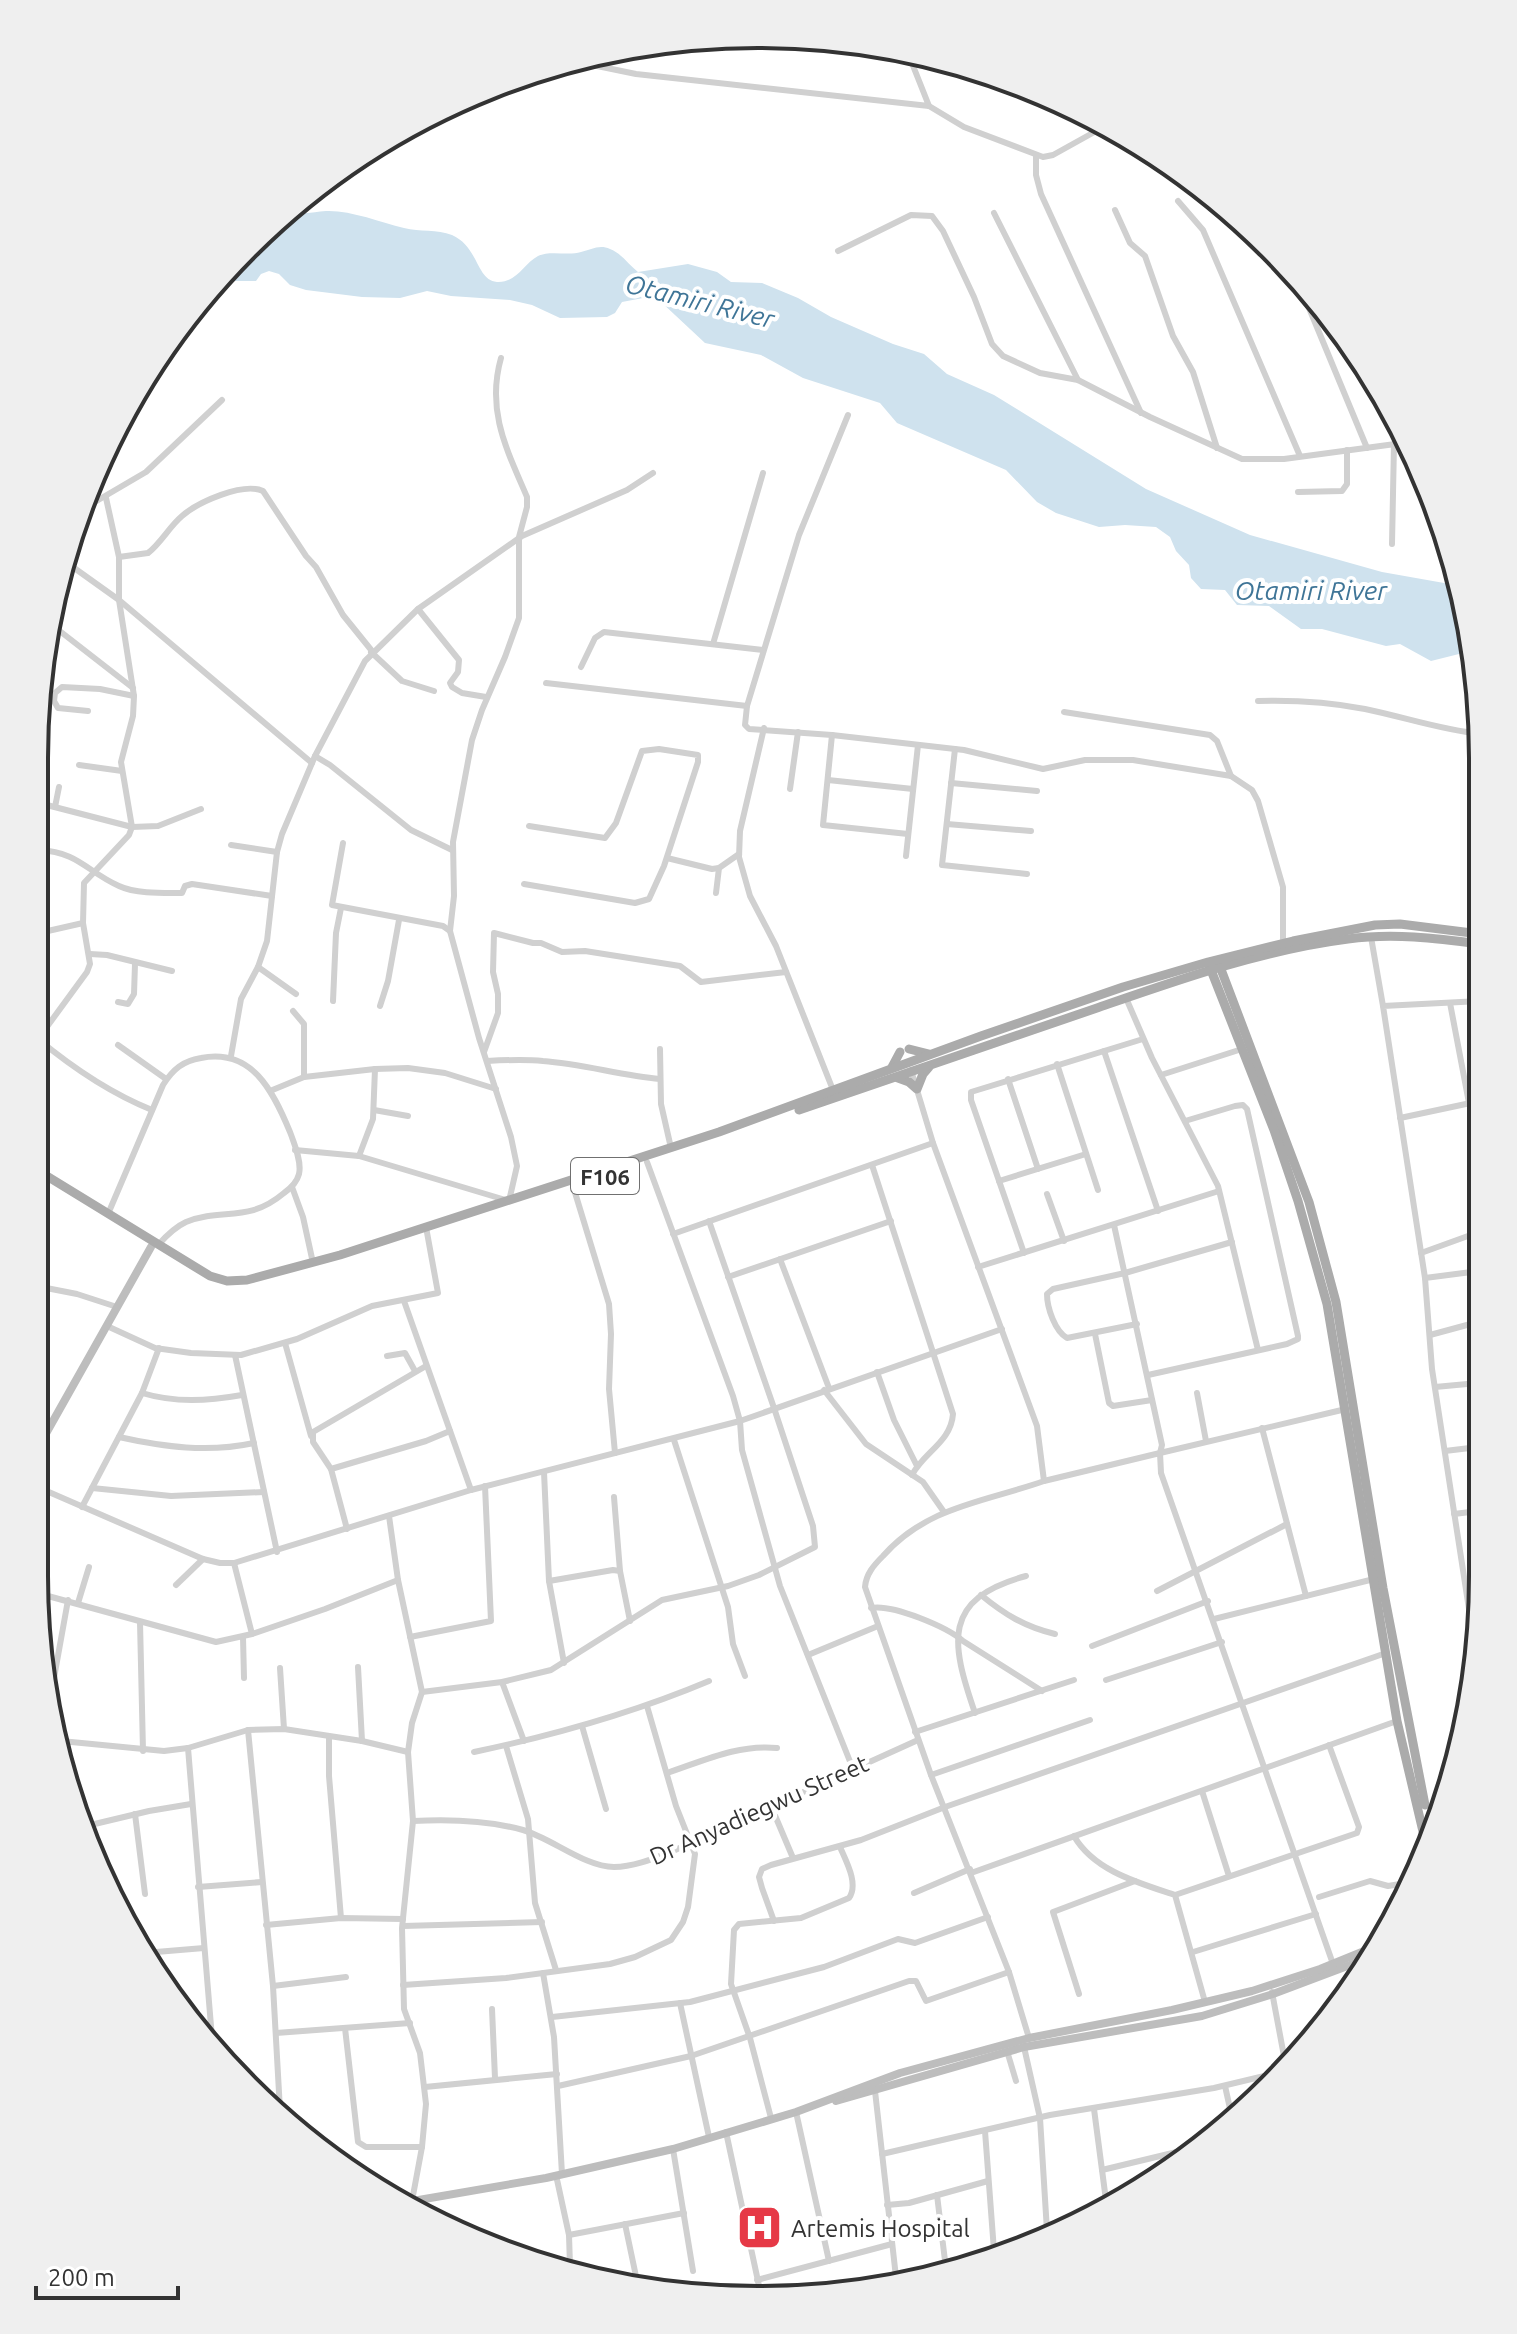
<svg xmlns="http://www.w3.org/2000/svg" width="1517" height="2334" font-family="Ubuntu,sans-serif">
<style>
.water{fill:#cfe2ee}
.lines{fill:none;stroke-linecap:round;stroke-linejoin:round}
.street{stroke:#d0d0d0;stroke-width:6}
.secondary{stroke:#bdbdbd;stroke-width:8}
.primary{stroke:#ababab;stroke-width:9}
.labels{text-anchor:middle;dominant-baseline:central;stroke-width:8;stroke-linejoin:round;paint-order:stroke}
.shield{fill:#fff;stroke:#707070;stroke-width:2}
.shield-label{font-size:22px;font-weight:bold;fill:#333}
.street-label{font-size:24px;fill:#333;stroke:#fff}
.poi-label{font-size:24px;fill:#333;stroke:#fff;text-anchor:start}
.water-label{font-size:26px;font-style:italic;fill:#3f7597;stroke:#fff}
.rim{fill:none;stroke:#333;stroke-width:4}
</style>
<rect width="100%" height="100%" fill="#fff"/>
<path class="water" d="M290,209c14,7 21,3 36,2 24,-1 54,11 78,17 16,4 33,1 48,7 27,12 24,45 45,47 20,1 26,-18 41,-26 12,-6 30,0 43,-4 10,-2 18,-8 29,-3 11,4 19,16 28,23l50,-8 29,8 14,10 31,1 36,15 33,19 62,27 31,10 23,20 47,21 152,94 104,46 132,37 79,14 12,71 -10,-4 -32,8 -31,-17 -14,2 -64,-17h-21l-32,-23 -32,-1 -12,-15 -24,-1 -10,-11 -2,-13 -13,-14 -6,-14 -14,-10 -31,-2 -26,2 -43,-14 -19,-11 -31,-32 -109,-47 -17,-20 -77,-25 -42,-23 -56,-12 -45,-42 -17,-3 -21,4 -7,11 -8,4 -47,1 -28,-13 -22,-5 -59,-4 -24,-5 -27,7 -38,-1 -56,-7 -16,-5 -11,-11 -10,-3 -8,3 -5,7h-43z"/>
<g class="lines">
<g class="street">
<polyline points="568,60 636,74 929,106 908,53"/>
<polyline points="929,106 964,127 1043,157 1053,155 1107,125"/>
<polyline points="1036,155 1036,175 1041,194 1141,413"/>
<polyline points="1178,201 1203,230 1300,456"/>
<polyline points="1115,210 1130,243 1145,256 1173,336 1193,372 1217,448"/>
<polyline points="994,213 1078,380"/>
<polyline points="838,251 911,215 932,216 943,231 974,297 992,344 1003,356 1040,373 1078,380 1150,417 1242,459 1284,459 1410,442"/>
<polyline points="1297,279 1367,448"/>
<polyline points="848,415 799,535 747,706 745,725 749,729 832,735 964,750 1043,769 1085,760 1133,760 1231,776 1252,790 1258,801 1283,887 1283,944"/>
<polyline points="1298,492 1342,491 1347,484 1347,450"/>
<polyline points="88,506 146,472 222,400"/>
<polyline points="1443,530 1442,545 1450,550"/>
<polyline points="1392,544 1394,444"/>
<path d="M119,557l29,-4c13,-10 21,-26 34,-37 16,-14 61,-34 81,-25l43,65 10,11 27,48 29,36"/>
<polyline points="70,565 119,600 312,763"/>
<polyline points="418,609 459,660 458,672 450,683 452,687 462,693 486,697"/>
<polyline points="52,625 133,688"/>
<polyline points="713,644 763,473"/>
<polyline points="371,652 402,681 434,691"/>
<polyline points="581,667 595,638 604,632 763,650"/>
<polyline points="546,683 747,706"/>
<path d="M1258,701c36,-1 71,1 107,8 39,8 76,21 116,25"/>
<polyline points="88,711 58,708 54,701 55,693 62,687 100,689 134,696"/>
<polyline points="1064,712 1210,735 1217,741 1231,776"/>
<polyline points="764,728 740,831 739,857 750,896 776,946 833,1090"/>
<polyline points="832,735 823,825 908,834"/>
<polyline points="955,749 942,865 1027,874"/>
<polyline points="315,756 330,765 411,830 452,850"/>
<polyline points="79,765 122,771"/>
<polyline points="828,780 913,789"/>
<polyline points="951,783 1037,791"/>
<polyline points="790,789 798,732"/>
<polyline points="39,803 132,827 158,826 201,809"/>
<polyline points="55,807 59,787"/>
<polyline points="947,824 1031,831"/>
<polyline points="231,845 277,852"/>
<path d="M39,850c40,2 48,22 80,36 17,8 44,7 63,7l3,-7 7,-2 80,12"/>
<polyline points="906,856 918,745"/>
<polyline points="667,858 712,869 719,868 739,854"/>
<polyline points="524,884 635,903 649,899 664,866 698,762 698,755 659,749 642,751 616,823 605,838 529,826"/>
<polyline points="716,893 719,868"/>
<path d="M450,931l4,-35 -1,-54 19,-102 10,-30 23,-53 14,-39v-81l8,-30v-10c-20,-47 -41,-86 -26,-139"/>
<polyline points="39,933 83,923"/>
<polyline points="1371,937 1383,1006"/>
<polyline points="1478,938 1480,913"/>
<polyline points="90,954 107,955 172,971"/>
<polyline points="258,967 296,994"/>
<polyline points="1126,998 1152,1058 1218,1186 1258,1350"/>
<polyline points="333,1001 336,933 341,908"/>
<polyline points="118,1002 128,1004 134,994 135,964"/>
<polyline points="1450,1003 1469,1103"/>
<polyline points="380,1006 388,981 399,920"/>
<polyline points="293,1011 304,1024 304,1077"/>
<polyline points="38,1039 87,972 90,964 83,923 84,883 129,835 132,827 121,762 133,716 134,696 119,600 119,557 106,498"/>
<path d="M38,1039c35,29 72,54 114,71"/>
<polyline points="118,1045 166,1079"/>
<polyline points="660,1049 661,1104 671,1148"/>
<polyline points="1104,1051 1158,1211"/>
<polyline points="484,1052 498,1013 498,994 493,972 494,933 533,943 541,943 562,952 585,951 680,966 701,982 786,972"/>
<polyline points="231,1056 241,999 258,967 267,941 277,852 282,834 315,756 365,661 418,609 522,536 627,490 653,473"/>
<path d="M487,1061c18,-1 37,-2 56,0 39,3 77,14 117,18"/>
<polyline points="1057,1064 1098,1190"/>
<path d="M911,1070l22,73 104,283 7,55c-59,21 -117,25 -161,75 -9,9 -17,18 -18,31l66,188 78,197 20,66"/>
<polyline points="1161,1075 1242,1049"/>
<polyline points="1008,1079 1038,1169"/>
<polyline points="270,1091 304,1077 375,1069 408,1068 445,1073 496,1089"/>
<polyline points="374,1110 408,1116"/>
<polyline points="1400,1118 1480,1101"/>
<polyline points="295,1150 359,1156 509,1201 517,1166 511,1137 479,1038 450,931 443,926 332,905 343,843"/>
<polyline points="359,1156 373,1119 375,1069"/>
<polyline points="647,1162 733,1396 740,1421 742,1450 780,1586 853,1769"/>
<path d="M872,1165l81,249c-2,28 -29,38 -41,61"/>
<polyline points="999,1181 1086,1154"/>
<polyline points="573,1186 609,1304 611,1334 609,1389 615,1453"/>
<polyline points="292,1187 303,1217 313,1263"/>
<polyline points="1047,1194 1064,1241"/>
<path d="M108,1214l55,-129c10,-16 20,-24 38,-27 51,-10 72,33 89,74 4,11 12,30 9,42 -2,8 -8,14 -15,19 -37,31 -61,14 -98,29 -11,5 -20,14 -28,23"/>
<polyline points="1114,1225 1162,1445 1160,1453 1346,1409"/>
<polyline points="673,1234 933,1143"/>
<polyline points="1024,1253 971,1100 971,1092 1143,1039"/>
<polyline points="1421,1253 1479,1232"/>
<polyline points="780,1259 829,1388"/>
<polyline points="978,1267 1219,1191"/>
<polyline points="728,1277 891,1221"/>
<polyline points="1425,1278 1383,1006 1480,1001"/>
<polyline points="36,1286 77,1294 117,1307"/>
<polyline points="404,1301 471,1490"/>
<path d="M1137,1324l-70,14c-12,-7 -20,-30 -20,-44l6,-5 72,-16 107,-31"/>
<polyline points="36,1325 39,1327"/>
<polyline points="107,1326 155,1348 191,1353 241,1355 297,1339 372,1306 438,1293 426,1227"/>
<polyline points="1095,1334 1109,1403 1113,1406 1152,1400"/>
<polyline points="1430,1335 1478,1322"/>
<polyline points="285,1343 311,1436"/>
<polyline points="235,1355 277,1552"/>
<polyline points="387,1356 405,1353 415,1371"/>
<polyline points="426,1366 313,1432 313,1442 331,1469 426,1441 450,1431"/>
<polyline points="877,1372 894,1420 917,1466"/>
<polyline points="1148,1375 1287,1344 1298,1339 1298,1336 1247,1109 1243,1105 1235,1106 1185,1121"/>
<polyline points="1435,1387 1478,1383"/>
<polyline points="824,1390 866,1444 923,1482 944,1512"/>
<path d="M142,1393c33,10 66,8 100,2"/>
<polyline points="1197,1393 1206,1441"/>
<polyline points="1262,1428 1306,1596"/>
<path d="M119,1437c46,10 88,16 135,6"/>
<polyline points="674,1440 728,1607 733,1644 745,1676"/>
<polyline points="1445,1451 1478,1447"/>
<polyline points="331,1469 347,1529"/>
<polyline points="544,1472 549,1581 564,1663"/>
<polyline points="1044,1481 1160,1453 1161,1473 1333,1964"/>
<polyline points="35,1486 203,1559 220,1563 234,1563 471,1490 740,1421 1002,1329"/>
<polyline points="92,1488 171,1496 264,1492"/>
<polyline points="614,1497 620,1571"/>
<polyline points="82,1507 142,1393 159,1348"/>
<polyline points="1454,1514 1478,1511"/>
<polyline points="389,1516 398,1580 422,1692 412,1723 408,1752 413,1821 402,1928 404,2009 420,2053 426,2104 422,2147 412,2201"/>
<polyline points="234,1563 252,1634"/>
<polyline points="549,1581 613,1570 620,1571 630,1621"/>
<polyline points="176,1585 203,1559"/>
<polyline points="1157,1591 1287,1524"/>
<polyline points="37,1593 216,1642 252,1634 325,1609 398,1580"/>
<path d="M981,1595c23,19 44,32 74,39"/>
<polyline points="78,1603 89,1567"/>
<path d="M871,1608c22,-4 76,19 92,33l79,50"/>
<polyline points="1214,1619 1374,1579"/>
<polyline points="140,1622 143,1751"/>
<polyline points="243,1637 244,1678"/>
<polyline points="410,1637 491,1621 485,1486"/>
<polyline points="1092,1646 1208,1601"/>
<polyline points="808,1655 878,1626"/>
<polyline points="1477,1661 1432,1369 1425,1278 1479,1271"/>
<polyline points="358,1667 362,1741"/>
<polyline points="280,1668 284,1729"/>
<polyline points="54,1678 68,1600"/>
<polyline points="1106,1680 1222,1642"/>
<polyline points="502,1682 524,1741"/>
<polyline points="422,1692 502,1682 551,1670 662,1600 728,1586 759,1575 815,1547 813,1526 774,1408 709,1221"/>
<path d="M975,1713c-24,-70 -34,-114 51,-137"/>
<polyline points="582,1726 606,1809"/>
<polyline points="248,1730 273,1986 280,2110"/>
<polyline points="915,1732 1074,1680"/>
<polyline points="329,1737 329,1776 341,1918"/>
<polyline points="61,1741 164,1751 188,1748 248,1730 284,1729 362,1741 408,1752"/>
<polyline points="506,1746 528,1819 535,1903 556,1970"/>
<polyline points="188,1748 212,2038"/>
<path d="M474,1752c81,-17 159,-39 235,-71"/>
<path d="M667,1773c36,-12 71,-29 110,-25"/>
<polyline points="931,1775 1090,1720"/>
<polyline points="1202,1791 1229,1876"/>
<polyline points="771,1806 793,1858"/>
<polyline points="135,1814 145,1894"/>
<path d="M413,1821c37,-2 74,-1 110,9 28,8 62,37 91,37 20,0 41,-9 59,-16l245,-111"/>
<polyline points="82,1827 149,1811 191,1804"/>
<path d="M1074,1836c20,35 65,47 101,59l30,107"/>
<polyline points="971,1873 1397,1721"/>
<polyline points="198,1887 262,1882"/>
<polyline points="914,1893 970,1869"/>
<polyline points="1175,1895 1357,1833 1359,1827 1329,1745"/>
<polyline points="1319,1897 1370,1881 1388,1886 1400,1884 1410,1891"/>
<polyline points="774,1921 762,1888 759,1877 762,1869 771,1865 861,1840 945,1807 1386,1653"/>
<polyline points="266,1925 341,1918 403,1919"/>
<polyline points="403,1926 542,1922"/>
<polyline points="1193,1952 1316,1914"/>
<polyline points="144,1953 204,1948"/>
<polyline points="543,1973 554,2037 562,2174"/>
<polyline points="403,1985 506,1978 610,1964 635,1957 671,1940 683,1922 688,1907 695,1854 676,1806 647,1706"/>
<polyline points="273,1986 346,1977"/>
<polyline points="1272,1992 1286,2067"/>
<polyline points="1079,1994 1053,1912 1135,1881"/>
<polyline points="680,2003 709,2137"/>
<polyline points="492,2009 495,2078"/>
<polyline points="552,2017 690,2002 824,1967 898,1939 915,1943 988,1917"/>
<polyline points="345,2028 358,2142 366,2147 422,2147"/>
<polyline points="276,2033 410,2023"/>
<polyline points="1024,2047 1040,2118 1047,2231"/>
<polyline points="1007,2051 1016,2081"/>
<polyline points="558,2086 691,2056 909,1981 916,1981 926,2001 1009,1972"/>
<polyline points="1225,2086 1231,2113"/>
<polyline points="425,2087 557,2074"/>
<polyline points="875,2091 897,2286"/>
<polyline points="1094,2109 1107,2208"/>
<polyline points="796,2112 829,2261"/>
<path d="M771,2118l-21,-80 -19,-54 3,-54 5,-6 62,-6 48,-20c10,-14 -3,-37 -9,-51"/>
<polyline points="985,2131 994,2251"/>
<polyline points="726,2132 761,2295"/>
<polyline points="673,2149 693,2271"/>
<polyline points="882,2154 1050,2115 1214,2088 1281,2072"/>
<polyline points="1102,2170 1185,2150"/>
<polyline points="556,2175 569,2235 570,2266"/>
<polyline points="937,2195 946,2269"/>
<polyline points="887,2205 909,2203 988,2181"/>
<polyline points="625,2224 637,2281"/>
<polyline points="569,2235 684,2213"/>
<polyline points="757,2280 892,2244"/>
</g>
<g class="secondary">
<polyline points="35,1453 151,1247"/>
<polyline points="836,2101 1024,2047 1202,2016 1273,1994 1366,1959"/>
<polyline points="407,2202 546,2178 673,2149 796,2112 900,2073 1029,2038 1172,2010 1252,1991 1320,1969 1374,1947"/>
</g>
<g class="primary">
<polyline points="1219,964 1309,1202 1336,1302 1383,1588 1425,1805"/>
<polyline points="1209,965 1274,1130 1298,1201 1327,1304 1397,1721 1425,1840"/>
<polyline points="909,1049 929,1054"/>
<polyline points="892,1067 900,1052"/>
<polyline points="898,1078 909,1082 917,1089 923,1074 929,1067"/>
<path d="M799,1110c99,-34 199,-68 298,-102 81,-28 165,-58 251,-69 44,-6 88,-1 132,5"/>
<polyline points="37,1170 210,1276 227,1281 247,1280 340,1255 719,1132 981,1036 1123,987 1208,962 1293,941 1375,925 1400,924 1480,934"/>
</g>
</g>
<defs>
<symbol id="hospital-square" viewBox="-11 -11 22 22"><rect x="-9" y="-9" width="18" height="18" rx="4" fill="#e63946" stroke="#fff"/><path d="M-5-5h3v3.5h4V-5h3V5h-3V1.5h-4V5h-3Z" fill="#fff"/></symbol>
</defs>
<g fill-rule="evenodd">
<use href="#hospital-square" x="734" y="2202" width="51" height="51"/>
</g>
<g class="labels">
<rect class="shield" x="571" y="1158" width="68" height="36" rx="6"/>
<g class="shield-label">
<text x="605" y="1176">F106</text>
</g>
<g class="street-label">
<text transform="translate(759 1810) rotate(-24)">Dr Anyadiegwu Street</text>
</g>
<g class="poi-label">
<text x="791" y="2228">Artemis Hospital</text>
</g>
<g class="water-label">
<text transform="translate(700 301) rotate(14)">Otamiri River</text>
<text x="1311" y="590">Otamiri River</text>
</g>
</g>
<path d="M0 0H1517V2334H0ZM758 48H759A710 710 0 0 1 1469 758V1576A710 710 0 0 1 759 2286H758A710 710 0 0 1 48 1576V758A710 710 0 0 1 758 48Z" fill="#efefef" fill-rule="evenodd"/>
<path class="rim" d="M758 48H759A710 710 0 0 1 1469 758V1576A710 710 0 0 1 759 2286H758A710 710 0 0 1 48 1576V758A710 710 0 0 1 758 48Z"/>
<path d="M36 2286v12h142v-12" fill="none" stroke="#333333" stroke-width="4"/>
<text x="48" y="2286" font-size="24" fill="#333333" stroke="#ffffff" stroke-width="6" paint-order="stroke">200 m</text>
</svg>
